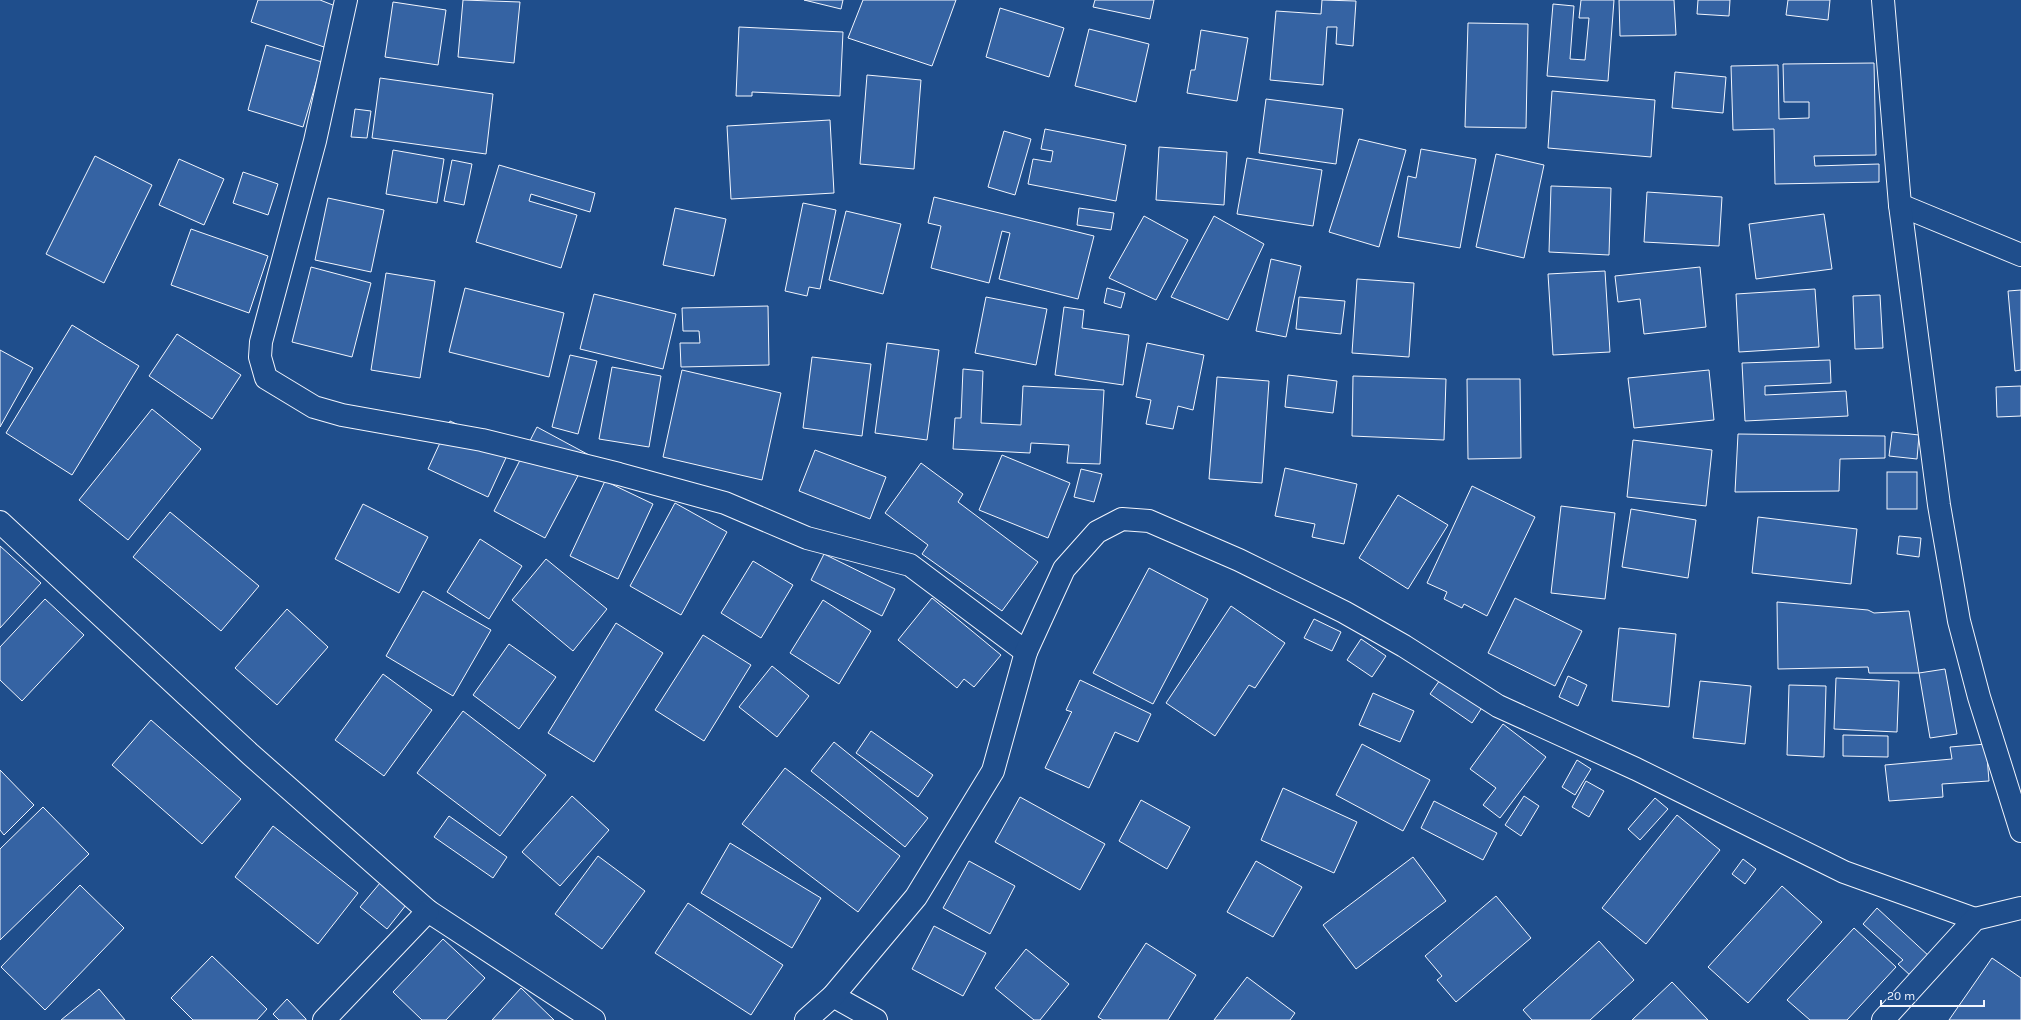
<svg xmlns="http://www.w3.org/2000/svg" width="2021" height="1020" font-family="Karla,sans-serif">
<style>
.building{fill:#3563a3;stroke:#f2f6ff}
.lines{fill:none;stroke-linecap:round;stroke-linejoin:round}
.minor-casing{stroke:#f2f6ff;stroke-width:24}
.major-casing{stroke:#f2f6ff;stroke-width:24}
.minor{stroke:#1f4e8c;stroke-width:22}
.major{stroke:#1f4e8c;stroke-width:22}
</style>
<rect width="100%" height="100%" fill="#1f4e8c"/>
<g class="building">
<polygon points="258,0 320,0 338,7 324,47 251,22"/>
<polygon points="463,0 520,2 514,63 458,57"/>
<polygon points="804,0 843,0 841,9"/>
<polygon points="863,0 956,0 932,66 848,38"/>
<polygon points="1095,0 1154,0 1150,19 1093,7"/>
<polygon points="1322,0 1356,1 1353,46 1336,44 1337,27 1327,27 1323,85 1270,80 1276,11 1321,14"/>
<polygon points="1581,0 1614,0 1608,81 1547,76 1553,4 1574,6 1570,59 1585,60 1589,18 1579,18"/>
<polygon points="1619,0 1674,0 1676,35 1620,36"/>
<polygon points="1698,0 1730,0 1729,16 1697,14"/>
<polygon points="1788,0 1830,0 1828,20 1786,15"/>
<polygon points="393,2 446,10 438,65 385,57"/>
<polygon points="1000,8 1064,28 1049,77 986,57"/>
<polygon points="1468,23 1528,24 1526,128 1465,127"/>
<polygon points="739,27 843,32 840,96 752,92 752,96 736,96"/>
<polygon points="1089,29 1149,44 1136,102 1075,86"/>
<polygon points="1201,30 1248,38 1237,101 1187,93 1191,70 1195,70"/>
<polygon points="266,45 322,62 303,127 248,110"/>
<polygon points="1874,63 1876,155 1814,156 1815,166 1879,164 1879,182 1775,184 1774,129 1733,130 1731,66 1778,65 1779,119 1809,118 1809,102 1784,102 1783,64"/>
<polygon points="1675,72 1726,77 1723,113 1672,108"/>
<polygon points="867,75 921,80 914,169 860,164"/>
<polygon points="380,78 493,94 486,154 372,138"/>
<polygon points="1552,91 1655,100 1651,157 1548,148"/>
<polygon points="1266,99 1343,109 1336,164 1259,153"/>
<polygon points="355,109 371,111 367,138 351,137"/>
<polygon points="830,120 834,193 731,199 727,126"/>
<polygon points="1045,129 1126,145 1116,201 1028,184 1033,159 1051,162 1053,151 1041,149"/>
<polygon points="1004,131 1031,139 1015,195 988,187"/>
<polygon points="1359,139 1406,150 1379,247 1329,232"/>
<polygon points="1159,147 1227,152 1224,205 1156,200"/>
<polygon points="1421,149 1476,159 1460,248 1398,237 1408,176 1416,178"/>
<polygon points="393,150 444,159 437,203 386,194"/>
<polygon points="1496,154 1544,165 1524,258 1476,247"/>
<polygon points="95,156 152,185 104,283 46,254"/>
<polygon points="1247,158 1322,170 1313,226 1237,214"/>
<polygon points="179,159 224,179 204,225 159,205"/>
<polygon points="452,160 472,164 464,205 444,201"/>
<polygon points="499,165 595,193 590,212 531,194 529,201 577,215 561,268 476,242"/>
<polygon points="243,172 278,184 268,215 233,203"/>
<polygon points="1551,186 1611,188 1609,255 1549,252"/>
<polygon points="1647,192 1722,197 1719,246 1644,242"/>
<polygon points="934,197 1094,236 1078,299 999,279 1010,233 1002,231 989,283 931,268 941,226 928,223"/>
<polygon points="328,198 384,210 371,272 315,260"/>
<polygon points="803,203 836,210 820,289 809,287 807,296 785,291"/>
<polygon points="675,208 726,219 714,276 663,265"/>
<polygon points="1079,208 1114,213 1111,230 1077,225"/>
<polygon points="846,211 901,224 883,294 829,280"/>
<polygon points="1824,214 1832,269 1756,279 1749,224"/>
<polygon points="1144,216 1188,240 1156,300 1109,278"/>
<polygon points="1214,216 1264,244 1228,320 1171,297"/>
<polygon points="191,229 268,256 249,313 171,285"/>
<polygon points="1271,259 1301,266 1286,337 1256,331"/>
<polygon points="311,267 371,283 352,357 292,342"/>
<polygon points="1700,267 1706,327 1644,334 1640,299 1618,302 1615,276"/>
<polygon points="1605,271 1610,352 1553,355 1548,274"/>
<polygon points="386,273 435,281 420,378 371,370"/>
<polygon points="1357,279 1414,283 1409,357 1352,353"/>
<polygon points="465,288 564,313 549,377 449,352"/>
<polygon points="1107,288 1125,293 1121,308 1104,303"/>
<polygon points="1815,289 1819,347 1739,352 1736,294"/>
<polygon points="2021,290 2021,370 2015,371 2008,291"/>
<polygon points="594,294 676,314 663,369 580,349"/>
<polygon points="1880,295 1883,348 1855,349 1853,296"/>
<polygon points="986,297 1047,309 1036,365 975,353"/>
<polygon points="1299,297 1345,301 1341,334 1296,329"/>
<polygon points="768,306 769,365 681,367 680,343 700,343 699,331 683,331 682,308"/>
<polygon points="1064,307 1084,310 1082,328 1129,335 1123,385 1055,375"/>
<polygon points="72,325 139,366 72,475 6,433"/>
<polygon points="177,334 241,375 212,419 149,376"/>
<polygon points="887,343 939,350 927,440 875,433"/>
<polygon points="1147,343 1204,355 1193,410 1178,406 1173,429 1146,424 1151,400 1136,397"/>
<polygon points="0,350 33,368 0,427"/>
<polygon points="570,355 597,361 578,434 552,427"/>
<polygon points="812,357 871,364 862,436 803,428"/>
<polygon points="1830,360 1831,383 1765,386 1765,395 1846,391 1848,416 1745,421 1742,363"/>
<polygon points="612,367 661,376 649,447 599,439"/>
<polygon points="963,369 983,371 981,423 1021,425 1023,386 1104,390 1100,464 1067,463 1069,445 1031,443 1030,453 953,449 955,418 961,418"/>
<polygon points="682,370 781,393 762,480 663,457"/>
<polygon points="1709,370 1714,420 1634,428 1628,378"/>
<polygon points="1288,375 1337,381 1333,413 1285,407"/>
<polygon points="1353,376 1446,379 1444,440 1352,436"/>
<polygon points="1217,377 1269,381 1262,483 1209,479"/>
<polygon points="1467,379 1520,379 1521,458 1468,459"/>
<polygon points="2021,386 2021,416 1997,417 1996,387"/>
<polygon points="152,409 201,449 128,540 79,500"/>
<polygon points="450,421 510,449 488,497 428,469"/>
<polygon points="537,427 589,455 545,538 494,511"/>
<polygon points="1892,432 1919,435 1917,459 1889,456"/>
<polygon points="1738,434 1885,436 1885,458 1840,459 1839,491 1735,492"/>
<polygon points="1633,440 1712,450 1706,506 1627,497"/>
<polygon points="815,450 886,477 870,519 799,491"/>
<polygon points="1002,455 1070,483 1048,538 979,510"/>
<polygon points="921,463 963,494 958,502 1038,562 1002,611 922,554 928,545 885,513"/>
<polygon points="1285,468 1357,484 1344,544 1312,537 1315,524 1275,516"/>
<polygon points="1081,469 1102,474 1094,502 1074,497"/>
<rect x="1887" y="472" width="30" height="37"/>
<polygon points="605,481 653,504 618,579 570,556"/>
<polygon points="1472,486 1535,517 1487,616 1464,604 1462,608 1444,599 1447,592 1427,583"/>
<polygon points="1398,495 1448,525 1408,589 1359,558"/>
<polygon points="675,503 727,532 681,615 630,586"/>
<polygon points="363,504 428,537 399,593 335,559"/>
<polygon points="1561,506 1615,513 1605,599 1551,593"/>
<polygon points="1631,509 1696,520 1688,578 1622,567"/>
<polygon points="170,512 259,586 221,631 133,557"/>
<polygon points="1758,517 1857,529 1851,584 1752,573"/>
<polygon points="1899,536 1921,538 1919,557 1897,554"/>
<polygon points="480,539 522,566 489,619 447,592"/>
<polygon points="0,546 41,583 0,628"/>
<polygon points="824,554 895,589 882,616 811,580"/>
<polygon points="546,559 607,609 573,651 512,600"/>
<polygon points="753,561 793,585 761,638 721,613"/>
<polygon points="1149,568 1208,599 1153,704 1093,673"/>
<polygon points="423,591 491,630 453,696 386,656"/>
<polygon points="932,598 1001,655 974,687 964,679 957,688 898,640"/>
<polygon points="1515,598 1582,631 1555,686 1488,653"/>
<polygon points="45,599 84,635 22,701 0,680 0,647"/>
<polygon points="823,600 871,631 839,684 790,653"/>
<polygon points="1777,602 1868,610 1874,613 1909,611 1919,673 1869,673 1868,667 1778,669"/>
<polygon points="1231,606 1285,643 1255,688 1249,685 1215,736 1166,703"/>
<polygon points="287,609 328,647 277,705 235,668"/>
<polygon points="1314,619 1341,632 1332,651 1304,638"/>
<polygon points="616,623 663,653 594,762 548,733"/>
<polygon points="1619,628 1676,634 1669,707 1612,701"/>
<polygon points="703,635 751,665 704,741 655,710"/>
<polygon points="1361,639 1386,656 1372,677 1347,660"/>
<polygon points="509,644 556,677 519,729 473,695"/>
<polygon points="772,666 809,696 777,737 739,707"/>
<polygon points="1945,669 1957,734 1930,738 1919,673"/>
<polygon points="383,674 432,710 384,776 335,740"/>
<polygon points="1568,676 1587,685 1578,706 1559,697"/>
<polygon points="1442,677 1483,706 1472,723 1430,694"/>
<polygon points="1836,678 1899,681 1897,732 1834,729"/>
<polygon points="1080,680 1151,714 1138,742 1115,732 1089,788 1045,768 1071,713 1072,712 1066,710"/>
<polygon points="1700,681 1751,686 1745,744 1693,738"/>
<polygon points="1789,685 1826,686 1824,757 1787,755"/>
<polygon points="1373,693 1414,711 1400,742 1359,725"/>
<polygon points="463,711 546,775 500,836 417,773"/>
<polygon points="151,720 241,799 202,844 112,765"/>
<polygon points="1503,724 1546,757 1500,818 1483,805 1496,788 1470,769"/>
<polygon points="871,731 933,775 918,797 856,753"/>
<polygon points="1843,735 1888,736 1888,757 1843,756"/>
<polygon points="834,742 928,818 905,847 811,771"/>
<polygon points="1362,744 1430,780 1403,831 1336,795"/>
<polygon points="1986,744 1989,781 1942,784 1943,797 1889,801 1885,765 1952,759 1950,747"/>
<polygon points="1577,760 1591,769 1575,795 1562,787"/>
<polygon points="785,768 900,856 858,912 742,824"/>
<polygon points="0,770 34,805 4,835 0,830"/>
<polygon points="1586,781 1604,791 1589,817 1572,807"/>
<polygon points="1283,788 1357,822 1334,873 1261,840"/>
<polygon points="572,796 609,830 560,886 522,852"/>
<polygon points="1524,796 1539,806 1521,836 1505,825"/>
<polygon points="1020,797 1105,844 1080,890 995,842"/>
<polygon points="1655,798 1668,809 1640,840 1628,829"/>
<polygon points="1141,800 1190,827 1167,869 1119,841"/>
<polygon points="1434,801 1497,833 1483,860 1421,828"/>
<polygon points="43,807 89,854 0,940 0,849"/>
<polygon points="1677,815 1720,850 1646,944 1602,908"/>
<polygon points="449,816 507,857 493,878 434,837"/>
<polygon points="273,826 358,893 318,944 235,877"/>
<polygon points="730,843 821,898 792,948 701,893"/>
<polygon points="598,856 645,891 602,949 555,914"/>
<polygon points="1413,857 1446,901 1356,969 1323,925"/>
<polygon points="1743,859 1756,869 1745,884 1732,874"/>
<polygon points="969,861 1015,886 990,934 943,908"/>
<polygon points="1256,861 1302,887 1273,937 1227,912"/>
<polygon points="380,883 406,905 387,929 360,907"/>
<polygon points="80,885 124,928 45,1010 1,967"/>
<polygon points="1782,886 1822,922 1748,1003 1708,967"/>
<polygon points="1496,896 1531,938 1456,1002 1437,980 1442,976 1425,956"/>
<polygon points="688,903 783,965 751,1015 655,953"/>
<polygon points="1877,908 1930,957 1912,977 1898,964 1903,960 1863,924"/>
<polygon points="934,926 986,953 963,996 912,969"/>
<polygon points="1854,928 1896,967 1847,1020 1810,1020 1787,1000"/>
<polygon points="443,939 485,978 446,1020 422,1020 393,992"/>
<polygon points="1599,941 1634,980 1590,1020 1532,1020 1523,1010"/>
<polygon points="1146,943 1196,975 1168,1020 1103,1020 1098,1017"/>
<polygon points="1026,949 1069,984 1040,1020 1034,1020 995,988"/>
<polygon points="212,956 267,1009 257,1020 193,1020 171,998"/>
<polygon points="1992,958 2021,978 2021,1020 1949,1020"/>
<polygon points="1247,977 1295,1013 1290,1020 1214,1020"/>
<polygon points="1672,982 1708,1020 1632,1020"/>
<polygon points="521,988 554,1020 492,1020"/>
<polygon points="99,989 125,1020 61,1020"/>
<polygon points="287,999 306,1019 306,1020 279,1020 273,1014"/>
</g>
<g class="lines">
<defs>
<g id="minor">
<polyline points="346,0 315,141 261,342 260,357 266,378 314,407 342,415 482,440 619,474 725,503 807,538 910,565 1026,652"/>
<polyline points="1900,205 2021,255"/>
<polyline points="0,522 250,754 428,911 594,1020"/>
<polyline points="833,996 876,1020"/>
<polyline points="324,1020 428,911"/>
<polyline points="806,1020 833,996 916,897 993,771 1026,652 1064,569 1097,532 1122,519 1149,521 1239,560 1344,612 1404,646 1498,706 1636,769 1844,872 1975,919"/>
<polyline points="1883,1020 1975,919 2021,908"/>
</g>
<polyline id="major" points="1883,0 1900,205 1939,505 1959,621 1979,697 2021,831"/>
</defs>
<use href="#minor" class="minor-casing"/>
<use href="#major" class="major-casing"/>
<use href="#minor" class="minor"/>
<use href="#major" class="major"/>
</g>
<path d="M1881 1000v6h103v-6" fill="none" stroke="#f2f6ff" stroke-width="2"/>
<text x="1887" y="1000" font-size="12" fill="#f2f6ff" stroke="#1f4e8c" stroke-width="3" paint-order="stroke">20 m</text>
</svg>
